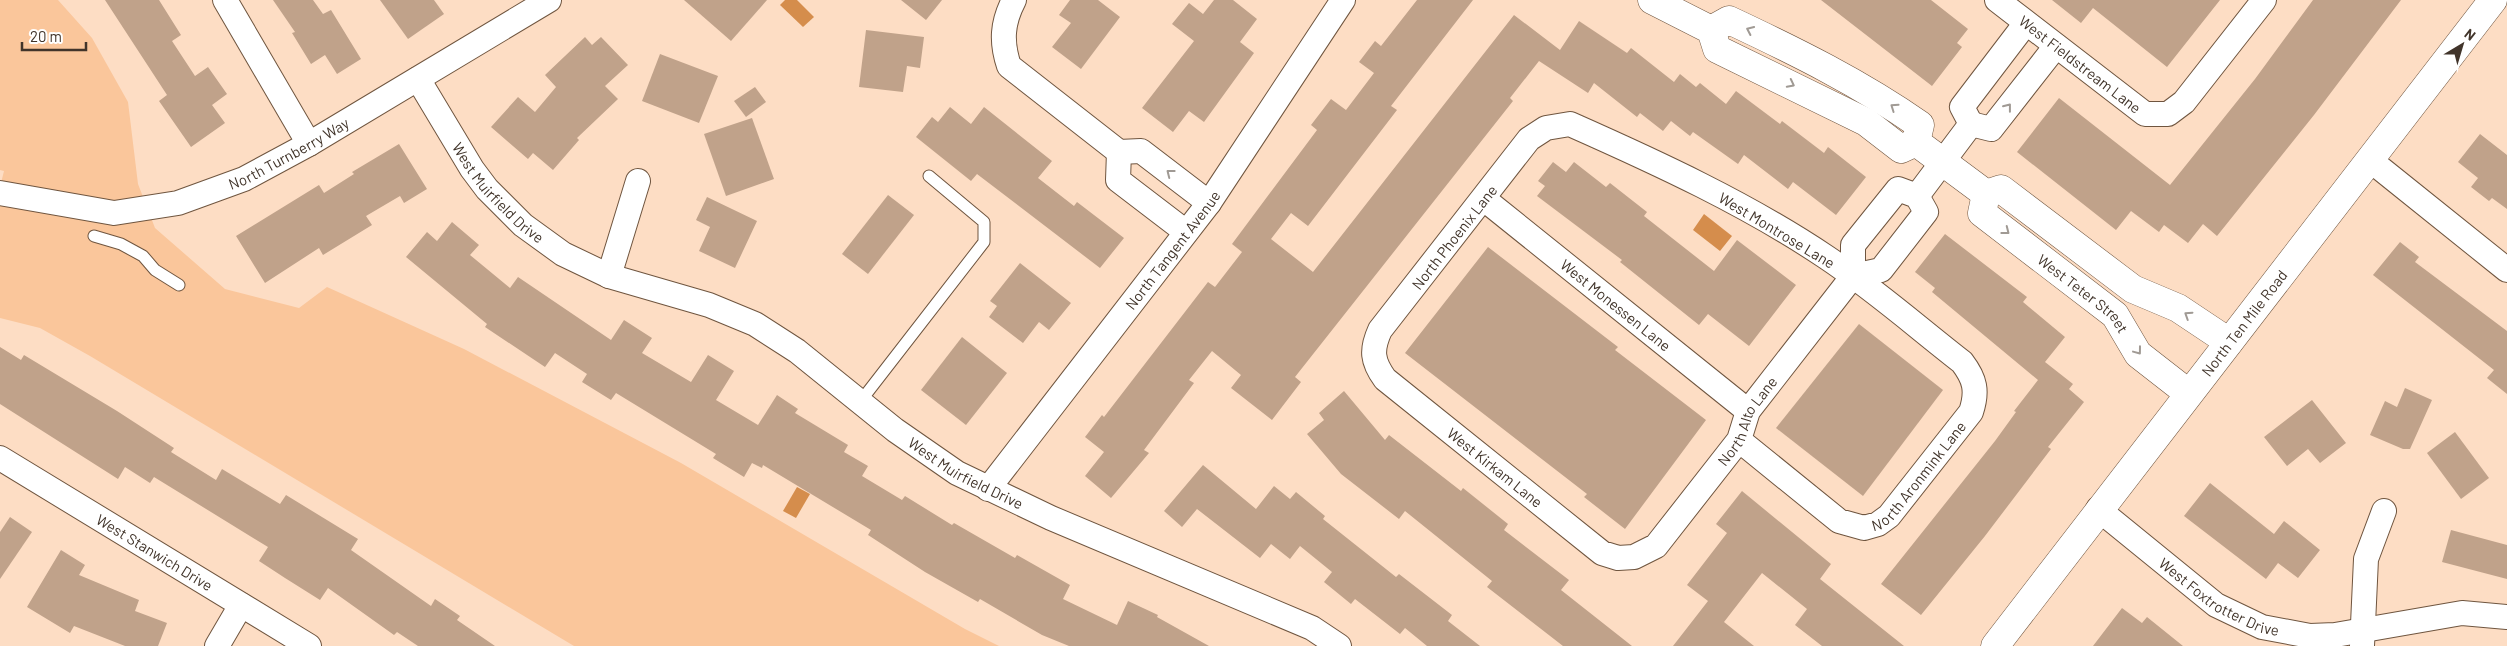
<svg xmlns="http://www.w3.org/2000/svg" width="2507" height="646" font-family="Barlow,sans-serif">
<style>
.green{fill:#fac69b}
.water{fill:#d58d4c}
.building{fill:#c0a28a}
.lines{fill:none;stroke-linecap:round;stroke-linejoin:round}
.service-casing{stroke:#6f553f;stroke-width:13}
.minor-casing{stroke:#6f553f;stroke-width:26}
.tertiary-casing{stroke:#6f553f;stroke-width:29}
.primary-casing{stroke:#6f553f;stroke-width:29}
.service{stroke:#fff;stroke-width:11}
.minor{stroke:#fff;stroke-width:24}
.tertiary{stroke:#fff;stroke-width:28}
.primary{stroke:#fff;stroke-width:28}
.oneway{stroke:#a09a94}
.labels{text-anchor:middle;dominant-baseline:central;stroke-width:4.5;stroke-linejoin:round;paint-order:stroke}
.street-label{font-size:15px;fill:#41342a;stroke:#fff}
</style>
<rect width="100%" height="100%" fill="#fdddc4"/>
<polygon class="green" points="0,0 58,0 92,38 128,102 138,184 155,228 225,289 299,308 327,287 464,349 681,463 965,629 999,646 574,646 90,356 40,328 0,318 0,187 4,171 0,170"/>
<g class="water">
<polygon points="785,0 797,0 814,17 803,27 780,5"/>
<polygon points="1704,214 1732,236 1720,251 1693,230"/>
<polygon points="797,487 810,494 796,518 783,511"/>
</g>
<g class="building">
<polygon points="105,0 159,0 181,35 172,41 195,76 208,67 227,94 212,105 225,123 191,147 159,101 167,95"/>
<polygon points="273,0 313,0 323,14 331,10 361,59 337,74 325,55 311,64 292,33 295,32"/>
<polygon points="380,0 434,0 444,14 408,39"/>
<polygon points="684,0 767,0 731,41"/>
<polygon points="901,0 942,0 926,20"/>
<polygon points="1070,0 1098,0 1120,17 1081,69 1052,47 1071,23 1059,15"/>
<polygon points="1214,0 1233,0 1257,19 1240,42 1254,53 1204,122 1189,111 1173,132 1142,108 1194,41 1172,24 1189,3 1203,14"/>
<polygon points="1417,0 1473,0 1391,106 1397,110 1308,226 1291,213 1271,239 1313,272 1514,15 1560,50 1579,21 1627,53 1631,48 1674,82 1680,74 1696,87 1700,83 1726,104 1736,91 1780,124 1782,121 1824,153 1828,147 1866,177 1836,215 1793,182 1788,189 1744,155 1738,164 1693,132 1690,136 1671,121 1663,131 1640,113 1637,117 1594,83 1588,93 1539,61 1510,98 1513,101 1295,377 1301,382 1272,420 1231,388 1241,375 1212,351 1189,380 1194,383 1144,450 1149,453 1111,498 1085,476 1104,452 1085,437 1102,415 1104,417 1208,282 1215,287 1242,252 1232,244 1317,130 1311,125 1331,99 1346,110 1374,73 1359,62 1375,41 1381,46"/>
<polygon points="1821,0 1931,0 1968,29 1957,43 1962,47 1932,86"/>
<polygon points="2052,0 2220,0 2167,67 2093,8 2081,23"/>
<polygon points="2313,0 2401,0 2314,115 2217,236 2203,224 2188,243 2164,225 2159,232 2131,211 2116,230 2017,152 2059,98 2170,185 2255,79"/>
<polygon points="866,30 924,37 920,68 907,66 903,92 859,87"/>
<polygon points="585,37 592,45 601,37 628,65 605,86 618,99 577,138 579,140 553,170 533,153 528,159 491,127 518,97 535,112 556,87 545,75"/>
<polygon points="660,54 718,76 699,123 642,101"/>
<polygon points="755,87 766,102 746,117 734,101"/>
<polygon points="950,107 971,124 984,107 1052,161 1038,178 1074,206 1077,202 1124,238 1100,268 977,174 971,181 916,137 932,117 938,122"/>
<polygon points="752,118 774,179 726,196 704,134"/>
<polygon points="2480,134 2507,155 2507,209 2492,198 2489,201 2471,187 2478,178 2458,162"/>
<polygon points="399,144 427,189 404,203 400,196 366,216 372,225 323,255 319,248 265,283 236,236 319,185 324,193 354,174 352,172"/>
<polygon points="1553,162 1566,172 1574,162 1606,187 1610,183 1647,212 1644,216 1714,271 1737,240 1796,285 1749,346 1708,314 1699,325 1620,262 1622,260 1537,196 1545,186 1538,181"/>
<polygon points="888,195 914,215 868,274 842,254"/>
<polygon points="707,197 757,221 735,268 699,251 710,227 696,220"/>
<polygon points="452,222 479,245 470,255 510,288 518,277 611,340 624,320 652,338 642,353 691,382 708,355 734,371 716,400 758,425 777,395 798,409 795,413 848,445 844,452 868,466 862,476 902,500 905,496 952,525 954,523 1015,558 1017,555 1070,585 1063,599 1117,625 1128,601 1158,615 1157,617 1209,646 1069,646 1042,635 980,599 978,602 925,572 868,535 871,530 763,465 762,468 752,463 744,477 713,458 716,454 616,393 611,400 582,382 587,374 555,353 545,367 485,327 487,324 406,257 427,232 437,241"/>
<polygon points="1945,234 2027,297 2023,302 2065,337 2045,362 2073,384 2069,389 2084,402 2048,447 2051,449 1985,536 1921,615 1881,584 1995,441 2016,412 2014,411 2038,380 1932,292 1935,288 1915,272"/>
<polygon points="2400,242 2419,257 2415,262 2507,331 2507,394 2487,378 2494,370 2373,275"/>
<polygon points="1488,247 1618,347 1615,350 1706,420 1625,529 1584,497 1587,494 1405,353"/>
<polygon points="1020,263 1071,303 1049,330 1039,322 1023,343 989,317 997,306 990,301"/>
<polygon points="1859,324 1943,390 1863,496 1776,428"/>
<polygon points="962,337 1007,373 966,425 921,390"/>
<polygon points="0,347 21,360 24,355 117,411 174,448 171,452 216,480 222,469 280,504 286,495 358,539 351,550 431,606 435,599 460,616 457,620 495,646 418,646 397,632 394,635 328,588 320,600 285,578 259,561 268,547 154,477 150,483 125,467 118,479 0,404"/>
<polygon points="2405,388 2432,400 2410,449 2403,449 2370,435 2385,401 2397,407"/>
<polygon points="1344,391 1385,440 1389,435 1461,491 1463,488 1508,524 1504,530 1569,580 1561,590 1632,646 1563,646 1487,587 1492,581 1405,511 1399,519 1341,474 1307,434 1324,420 1319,413"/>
<polygon points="2312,400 2346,443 2320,463 2308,449 2287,466 2264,437"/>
<polygon points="2455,432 2489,478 2461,499 2427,453"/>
<polygon points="1203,465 1256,509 1274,486 1290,499 1296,492 1325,516 1323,519 1396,577 1399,574 1452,615 1448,621 1480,646 1427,646 1405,628 1400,634 1355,599 1351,604 1324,582 1332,572 1300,546 1290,559 1271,544 1260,558 1197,509 1182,527 1164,511"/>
<polygon points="2210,483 2274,534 2284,521 2320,550 2298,578 2278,563 2266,579 2184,516"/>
<polygon points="1742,491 1831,564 1820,579 1904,646 1822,646 1795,625 1807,609 1762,573 1724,622 1754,646 1673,646 1708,601 1687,585 1727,533 1716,524"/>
<polygon points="10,517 32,532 0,579 0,532"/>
<polygon points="2451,530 2507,545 2507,579 2442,562"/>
<polygon points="61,550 85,565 79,575 139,600 135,611 167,623 158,646 125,646 74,626 70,633 27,607"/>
<polygon points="2122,608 2142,623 2147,617 2183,646 2093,646"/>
</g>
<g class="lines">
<defs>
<g id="service">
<polyline points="94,236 121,244 143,256 155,270 179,285"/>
<polyline points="860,402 984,242 984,222 929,176"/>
</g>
<g id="minor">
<polyline points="225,0 309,144"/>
<path d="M1014,0c-12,23 -13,42 -5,66l110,86"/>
<path id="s1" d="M1997,0l148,114h23l16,-12 80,-102"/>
<path id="s2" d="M418,79l54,90 15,20 36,36 40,29 46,22 100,29 46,19 42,27 98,79 62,43 94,45 261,110 27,18"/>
<polyline points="1971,124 1991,129 2056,46"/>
<polyline points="1971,124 1962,107 2026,23"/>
<polyline points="2370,160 2507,270"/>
<polygon points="1898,189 1917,196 1926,212 1881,270 1853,276 1853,245"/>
<path id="s3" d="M0,193l114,20 64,-10 66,-24 65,-35 240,-144"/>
<polyline points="1917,196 1971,124"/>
<path id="s4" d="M1484,199l264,212"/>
<polyline points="1186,232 1118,180 1119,152 1141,151 1209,203"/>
<polyline points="609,276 638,181"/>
<path id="s5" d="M1739,440l100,81 25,7 14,-4 11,-8 82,-104c7,-21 4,-33 -9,-50 -45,-35 -88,-73 -136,-105 -79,-53 -168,-94 -256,-133l-24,4 -17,11 -149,191c-9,20 -8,31 5,49l217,174 16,5 16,-1 22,-11 83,-106 9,-29 105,-135"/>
<path id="s6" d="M0,458l309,188"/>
<path id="s7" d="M988,489l221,-286 134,-203"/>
<path id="s8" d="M2098,509l118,96 46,22 48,9 25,-1 127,-22 45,4"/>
<polyline points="217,646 241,605"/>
<polyline points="2362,646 2366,559 2384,511"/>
</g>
<g id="tertiary">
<polyline points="1652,0 1711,30 1717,49 1866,122 1901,149 1916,142"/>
<path d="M1711,30l18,-10c66,31 131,63 191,105l-4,17"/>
<polyline points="1916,142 1986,194"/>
<path id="s9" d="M1986,194l-4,19 133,102 23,39 50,39"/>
<polyline points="1986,194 2001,189 2133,289 2178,308 2229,342"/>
</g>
<g id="primary">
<path id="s10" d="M1995,646l498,-646"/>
</g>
</defs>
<use href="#service" class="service-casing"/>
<use href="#minor" class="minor-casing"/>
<use href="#tertiary" class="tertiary-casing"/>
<use href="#primary" class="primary-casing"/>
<use href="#service" class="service"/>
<use href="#minor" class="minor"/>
<use href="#tertiary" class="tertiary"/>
<use href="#primary" class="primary"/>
</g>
<defs><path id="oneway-chevron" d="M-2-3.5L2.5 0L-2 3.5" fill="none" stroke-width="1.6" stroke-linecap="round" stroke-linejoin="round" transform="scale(1.25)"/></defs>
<g class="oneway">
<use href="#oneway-chevron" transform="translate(1750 30) rotate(-155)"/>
<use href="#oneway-chevron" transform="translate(1791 84) rotate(27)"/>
<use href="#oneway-chevron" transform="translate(1894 107) rotate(-145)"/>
<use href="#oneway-chevron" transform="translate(2008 107) rotate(-52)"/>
<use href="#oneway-chevron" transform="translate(1170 173) rotate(-142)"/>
<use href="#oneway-chevron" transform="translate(2006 231) rotate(38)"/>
<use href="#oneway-chevron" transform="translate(2188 315) rotate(-147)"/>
<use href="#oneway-chevron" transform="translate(2138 351) rotate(53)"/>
</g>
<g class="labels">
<g class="street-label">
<text stroke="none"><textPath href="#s1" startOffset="105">West Fieldstream Lane</textPath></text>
<text stroke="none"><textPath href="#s3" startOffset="302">North Turnberry Way</textPath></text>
<text stroke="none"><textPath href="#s2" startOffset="140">West Muirfield Drive</textPath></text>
<text transform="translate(1777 230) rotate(31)">West Montrose Lane</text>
<text transform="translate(1454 237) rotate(-52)">North Phoenix Lane</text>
<text stroke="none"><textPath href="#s7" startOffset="302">North Tangent Avenue</textPath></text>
<text stroke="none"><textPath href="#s9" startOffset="149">West Teter Street</textPath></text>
<text stroke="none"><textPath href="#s4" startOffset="169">West Monessen Lane</textPath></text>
<text stroke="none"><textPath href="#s10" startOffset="408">North Ten Mile Road</textPath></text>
<text stroke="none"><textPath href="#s5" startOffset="1660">North Alto Lane</textPath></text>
<text stroke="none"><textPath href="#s5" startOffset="1310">West Kirkam Lane</textPath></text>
<text stroke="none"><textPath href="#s2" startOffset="694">West Muirfield Drive</textPath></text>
<text stroke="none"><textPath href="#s5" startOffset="232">North Aronmink Lane</textPath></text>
<text stroke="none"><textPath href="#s6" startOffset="181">West Stanwich Drive</textPath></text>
<text stroke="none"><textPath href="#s8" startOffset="151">West Foxtrotter Drive</textPath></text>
</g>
</g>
<g transform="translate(2462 45) rotate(38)" stroke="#ffffff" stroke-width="4" paint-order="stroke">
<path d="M0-4L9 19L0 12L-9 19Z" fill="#41342a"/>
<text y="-8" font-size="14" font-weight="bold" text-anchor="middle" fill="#41342a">N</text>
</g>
<path d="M22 42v8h64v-8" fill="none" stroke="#41342a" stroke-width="2.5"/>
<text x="30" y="42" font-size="15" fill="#41342a" stroke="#ffffff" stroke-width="4" paint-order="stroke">20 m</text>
</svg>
